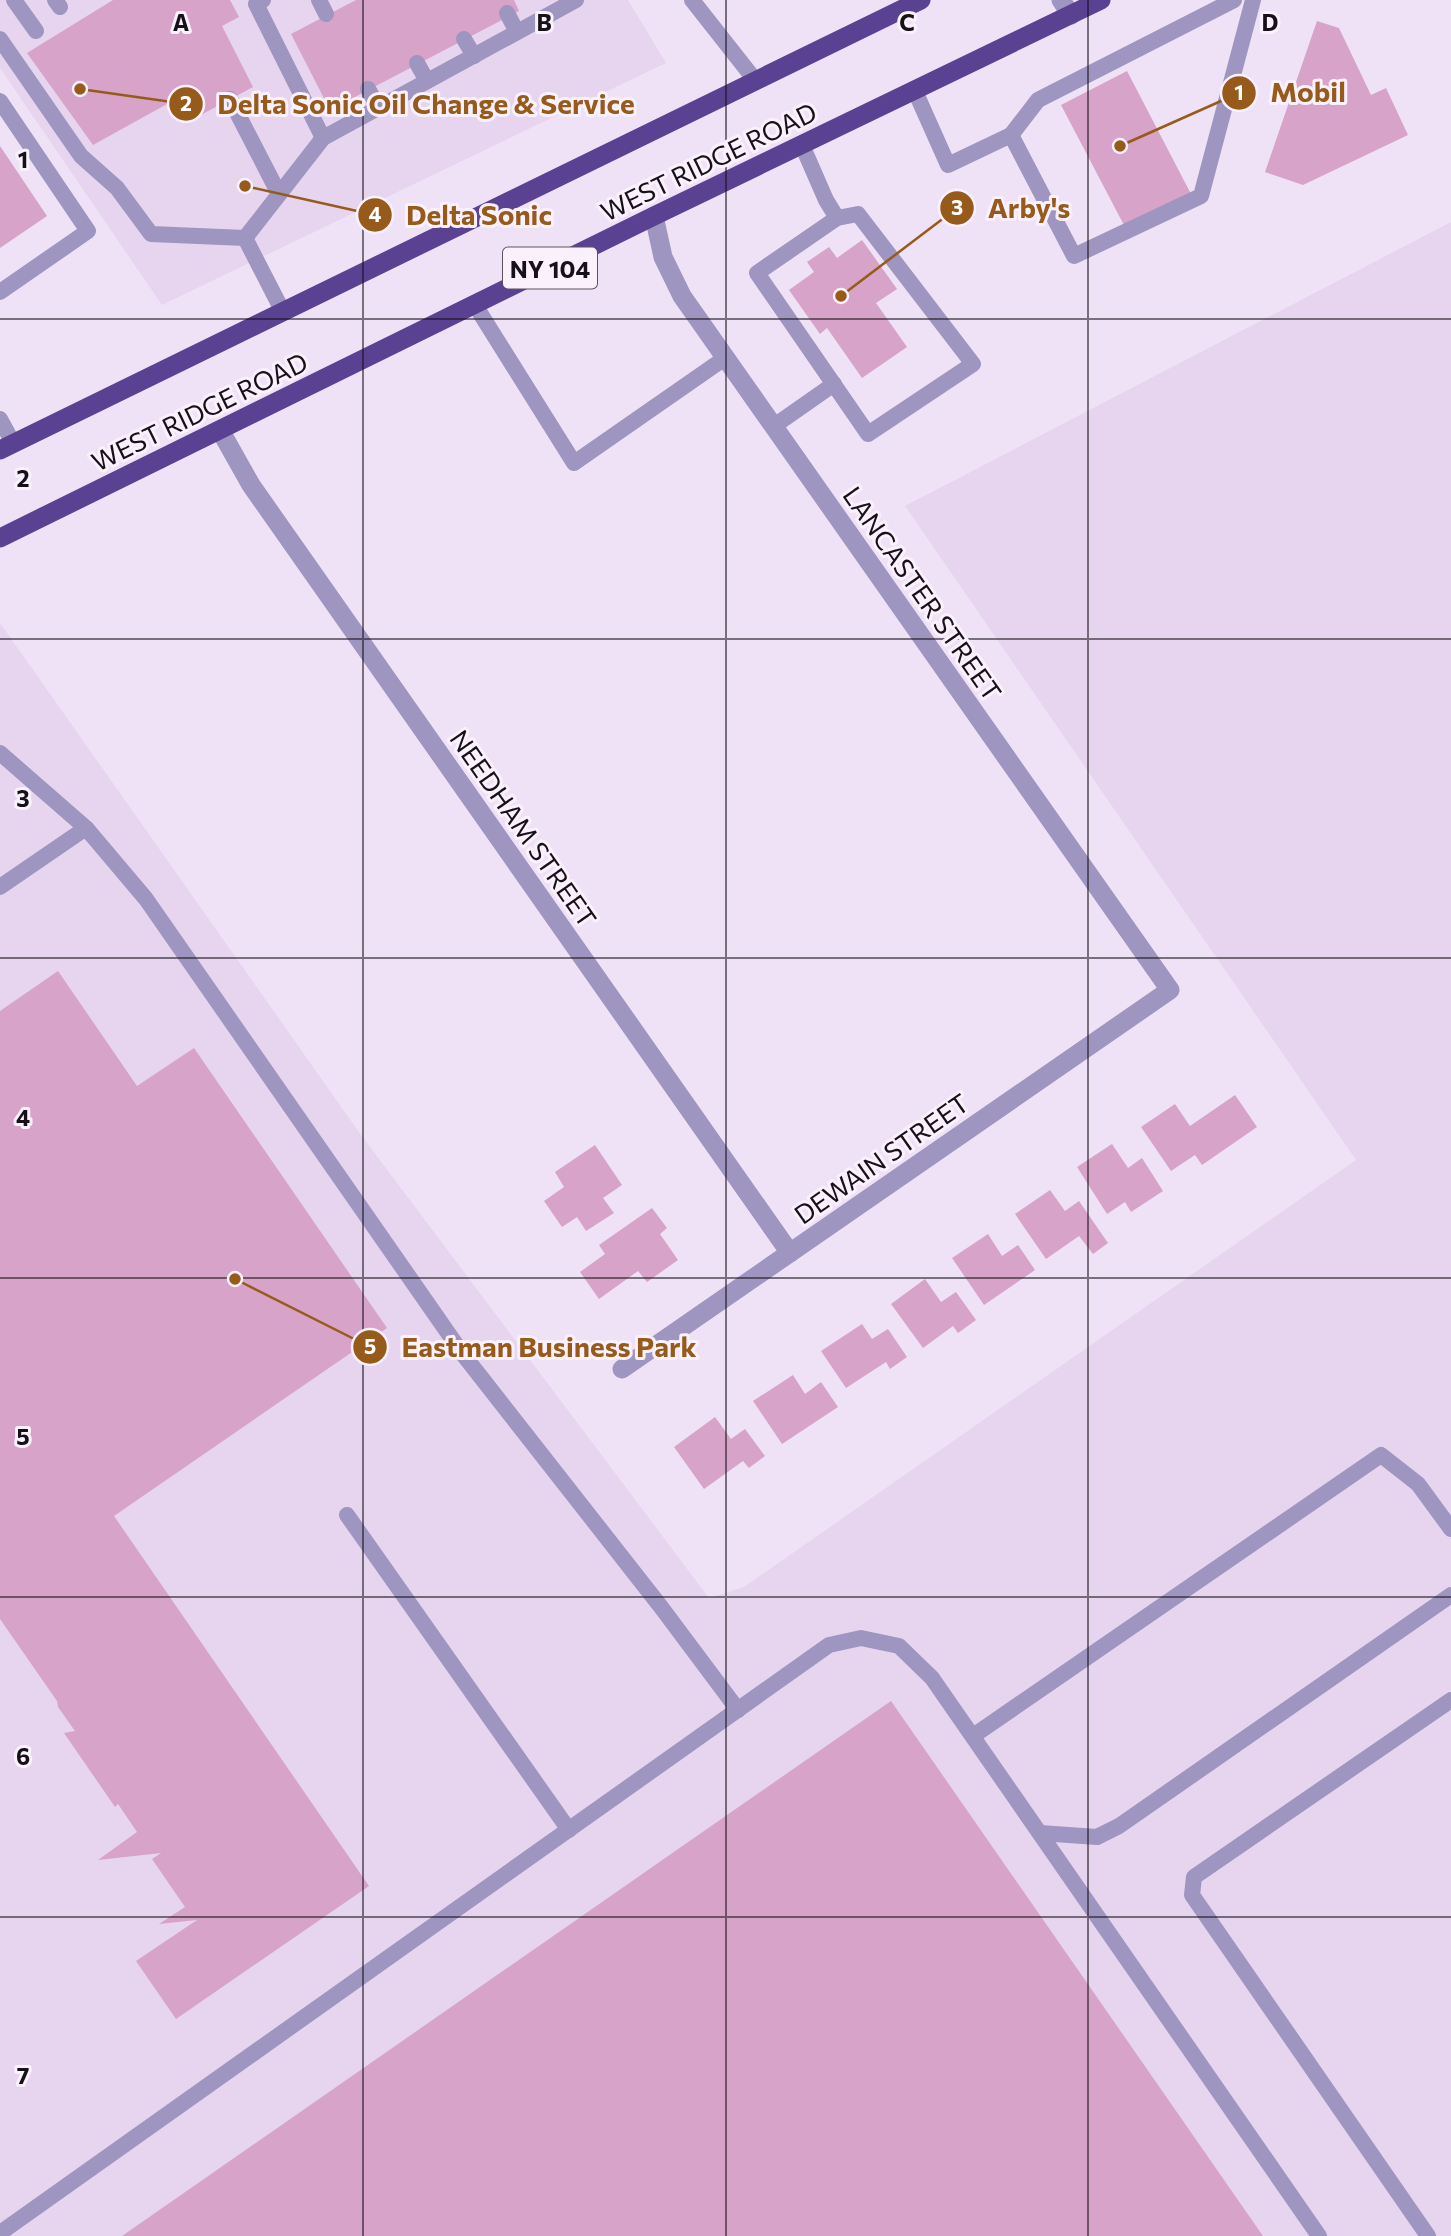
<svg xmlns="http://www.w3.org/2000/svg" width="1451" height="2236" font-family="Commissioner,sans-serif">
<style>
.built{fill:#e7d4ef}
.building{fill:#d7a3c9}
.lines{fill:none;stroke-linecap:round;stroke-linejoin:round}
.service{stroke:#9e95c0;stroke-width:16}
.minor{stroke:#9e95c0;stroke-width:19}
.trunk{stroke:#5a4192;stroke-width:19}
.grid{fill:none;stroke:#161118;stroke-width:2;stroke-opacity:0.55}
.labels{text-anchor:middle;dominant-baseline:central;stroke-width:6;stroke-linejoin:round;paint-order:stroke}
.shield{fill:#faf1fd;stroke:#5a545d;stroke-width:2}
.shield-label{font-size:24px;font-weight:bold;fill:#161118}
.street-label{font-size:26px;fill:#161118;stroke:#faf1fd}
.grid-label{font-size:23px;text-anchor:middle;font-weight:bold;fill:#161118;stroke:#faf1fd;stroke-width:6;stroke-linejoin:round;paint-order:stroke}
.leader{fill:none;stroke:#965a1b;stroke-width:2.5}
.callout-dot{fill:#965a1b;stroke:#faf1fd;stroke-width:2.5}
.mark-label{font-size:21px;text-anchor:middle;font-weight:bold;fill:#fff}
.callout-label{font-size:28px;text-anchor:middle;font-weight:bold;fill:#965a1b;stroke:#faf1fd;stroke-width:6;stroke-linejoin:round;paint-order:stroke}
</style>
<rect width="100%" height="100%" fill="#f0e2f6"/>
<g class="built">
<polygon points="0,0 628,0 666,63 162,305 0,68"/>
<polygon points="1451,222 1451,2236 0,2236 0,623 361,1135 709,1598 744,1587 1356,1160 905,506"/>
</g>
<g class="building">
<polygon points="113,0 230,0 239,17 222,26 253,87 199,116 187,93 93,145 27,53"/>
<polygon points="356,0 514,0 519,11 330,110 291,34"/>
<polygon points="1317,21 1339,28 1371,95 1386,88 1408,135 1303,185 1265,172"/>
<polygon points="1127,71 1191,194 1126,229 1061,105"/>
<polygon points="0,146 47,216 0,248"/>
<polygon points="862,240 897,289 876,303 907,347 862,378 827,328 820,334 789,290 814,272 807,262 829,247 837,258"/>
<polygon points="58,971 137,1086 194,1048 387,1328 114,1516 369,1886 176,2019 136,1961 197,1920 159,1924 185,1907 152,1859 161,1853 98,1860 137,1832 118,1804 115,1807 64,1733 75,1731 58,1707 57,1701 0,1619 0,1011"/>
<polygon points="1235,1095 1257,1127 1202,1165 1195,1155 1171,1171 1141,1127 1175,1104 1190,1126"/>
<polygon points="1112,1144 1128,1168 1142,1158 1163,1191 1131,1212 1125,1202 1107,1214 1077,1167"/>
<polygon points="595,1145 622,1185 603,1198 614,1213 586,1231 577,1217 562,1227 544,1201 564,1187 555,1172"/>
<polygon points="1050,1190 1065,1211 1079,1201 1108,1243 1093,1254 1079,1236 1046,1259 1015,1214"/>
<polygon points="652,1208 667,1228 660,1234 678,1260 647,1282 638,1271 599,1299 580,1272 605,1254 599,1245"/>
<polygon points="988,1234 1002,1256 1018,1245 1035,1270 984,1305 952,1258"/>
<polygon points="925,1279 941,1302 956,1292 976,1320 958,1333 953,1326 923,1348 891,1304"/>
<polygon points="862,1324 872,1339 888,1329 907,1357 890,1369 886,1362 846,1388 821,1351"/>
<polygon points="793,1375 805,1394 821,1382 838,1407 782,1444 753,1401"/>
<polygon points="715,1417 731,1439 745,1429 765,1456 749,1468 743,1461 704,1489 674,1447"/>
<polygon points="891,1701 1263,2236 122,2236"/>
</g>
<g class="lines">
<g class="service">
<polyline points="14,0 36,31"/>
<polyline points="55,0 60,7"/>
<polyline points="263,0 256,4 323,138"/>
<polyline points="319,0 326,14"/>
<polyline points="692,0 755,80"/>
<polyline points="507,13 517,32"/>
<polyline points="0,39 81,156 117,188 151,234 245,238"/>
<polyline points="464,39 474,56"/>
<polyline points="417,63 427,81"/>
<polyline points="368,89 379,108"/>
<polyline points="915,91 948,165 1011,135 1074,256 1201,196 1253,0"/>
<polyline points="230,99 279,194"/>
<polyline points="0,101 88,231 0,292"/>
<polyline points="1011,135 1038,100 1234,0"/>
<polyline points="802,145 826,200 837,218"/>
<polygon points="858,214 973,364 868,434 757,273 837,218"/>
<polyline points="245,238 323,138 576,0"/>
<polyline points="245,238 283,312"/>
<polyline points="475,305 574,463 725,358"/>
<polyline points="0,419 13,443"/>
<polyline points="774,426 834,384"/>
<polyline points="0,753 86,828 146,899 462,1353 661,1607 738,1710"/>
<polyline points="0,887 86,828"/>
<polyline points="347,1515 569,1830"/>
<polyline points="973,1736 1381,1455 1418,1484 1451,1529"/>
<polyline points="1040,1833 1097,1837 1119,1826 1451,1595"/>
<polyline points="0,2233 829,1645 861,1638 899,1646 932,1678 1319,2236"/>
<polyline points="1428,2236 1192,1895 1194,1877 1451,1700"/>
</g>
<g class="minor">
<polyline points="1061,0 1071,15"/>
<polyline points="220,430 251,485 790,1253"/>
<polyline points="622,1369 1170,990 682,296 663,257 654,216"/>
</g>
<g class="trunk">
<polyline points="0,450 921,0"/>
<polyline points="0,538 654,216 1101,0"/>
</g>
</g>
<path class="grid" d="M363,0v2236M726,0v2236M1088,0v2236M0,319h1451M0,639h1451M0,958h1451M0,1278h1451M0,1597h1451M0,1917h1451"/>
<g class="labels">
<rect class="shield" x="503" y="247.5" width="94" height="41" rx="5"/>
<g class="shield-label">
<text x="550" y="268">NY 104</text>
</g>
<g class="street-label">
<text transform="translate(708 161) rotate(-26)">WEST RIDGE ROAD</text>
<text transform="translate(199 411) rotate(-26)">WEST RIDGE ROAD</text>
<text transform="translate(923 593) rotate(55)">LANCASTER STREET</text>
<text transform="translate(524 828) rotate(55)">NEEDHAM STREET</text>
<text transform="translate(881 1158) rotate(-35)">DEWAIN STREET</text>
</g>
</g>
<g class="grid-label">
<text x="181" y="31">A</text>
<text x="544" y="31">B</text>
<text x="907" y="31">C</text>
<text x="1270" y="31">D</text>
<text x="23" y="168">1</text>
<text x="23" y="487">2</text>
<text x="23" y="807">3</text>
<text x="23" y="1126">4</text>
<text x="23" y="1445">5</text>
<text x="23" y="1765">6</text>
<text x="23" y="2084">7</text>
</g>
<path class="leader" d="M1120 146L1239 93M80 89L186 104M841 296L957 208M245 186L375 215M235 1279L370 1347"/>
<g class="callout-dot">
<circle cx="1120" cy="146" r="7"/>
<circle cx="80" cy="89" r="7"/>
<circle cx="841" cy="296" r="7"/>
<circle cx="245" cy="186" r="7"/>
<circle cx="235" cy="1279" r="7"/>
<circle cx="1239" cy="93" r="18"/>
<circle cx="186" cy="104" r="18"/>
<circle cx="957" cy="208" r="18"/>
<circle cx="375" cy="215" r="18"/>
<circle cx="370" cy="1347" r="18"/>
</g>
<g class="mark-label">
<text x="1239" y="100">1</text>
<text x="186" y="111">2</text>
<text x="957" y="215">3</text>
<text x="375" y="222">4</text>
<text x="370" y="1354">5</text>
</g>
<g class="callout-label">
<text x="1308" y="102">Mobil</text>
<text x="426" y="114">Delta Sonic Oil Change &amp; Service</text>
<text x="1029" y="218">Arby's</text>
<text x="479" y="225">Delta Sonic</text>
<text x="549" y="1357">Eastman Business Park</text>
</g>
</svg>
